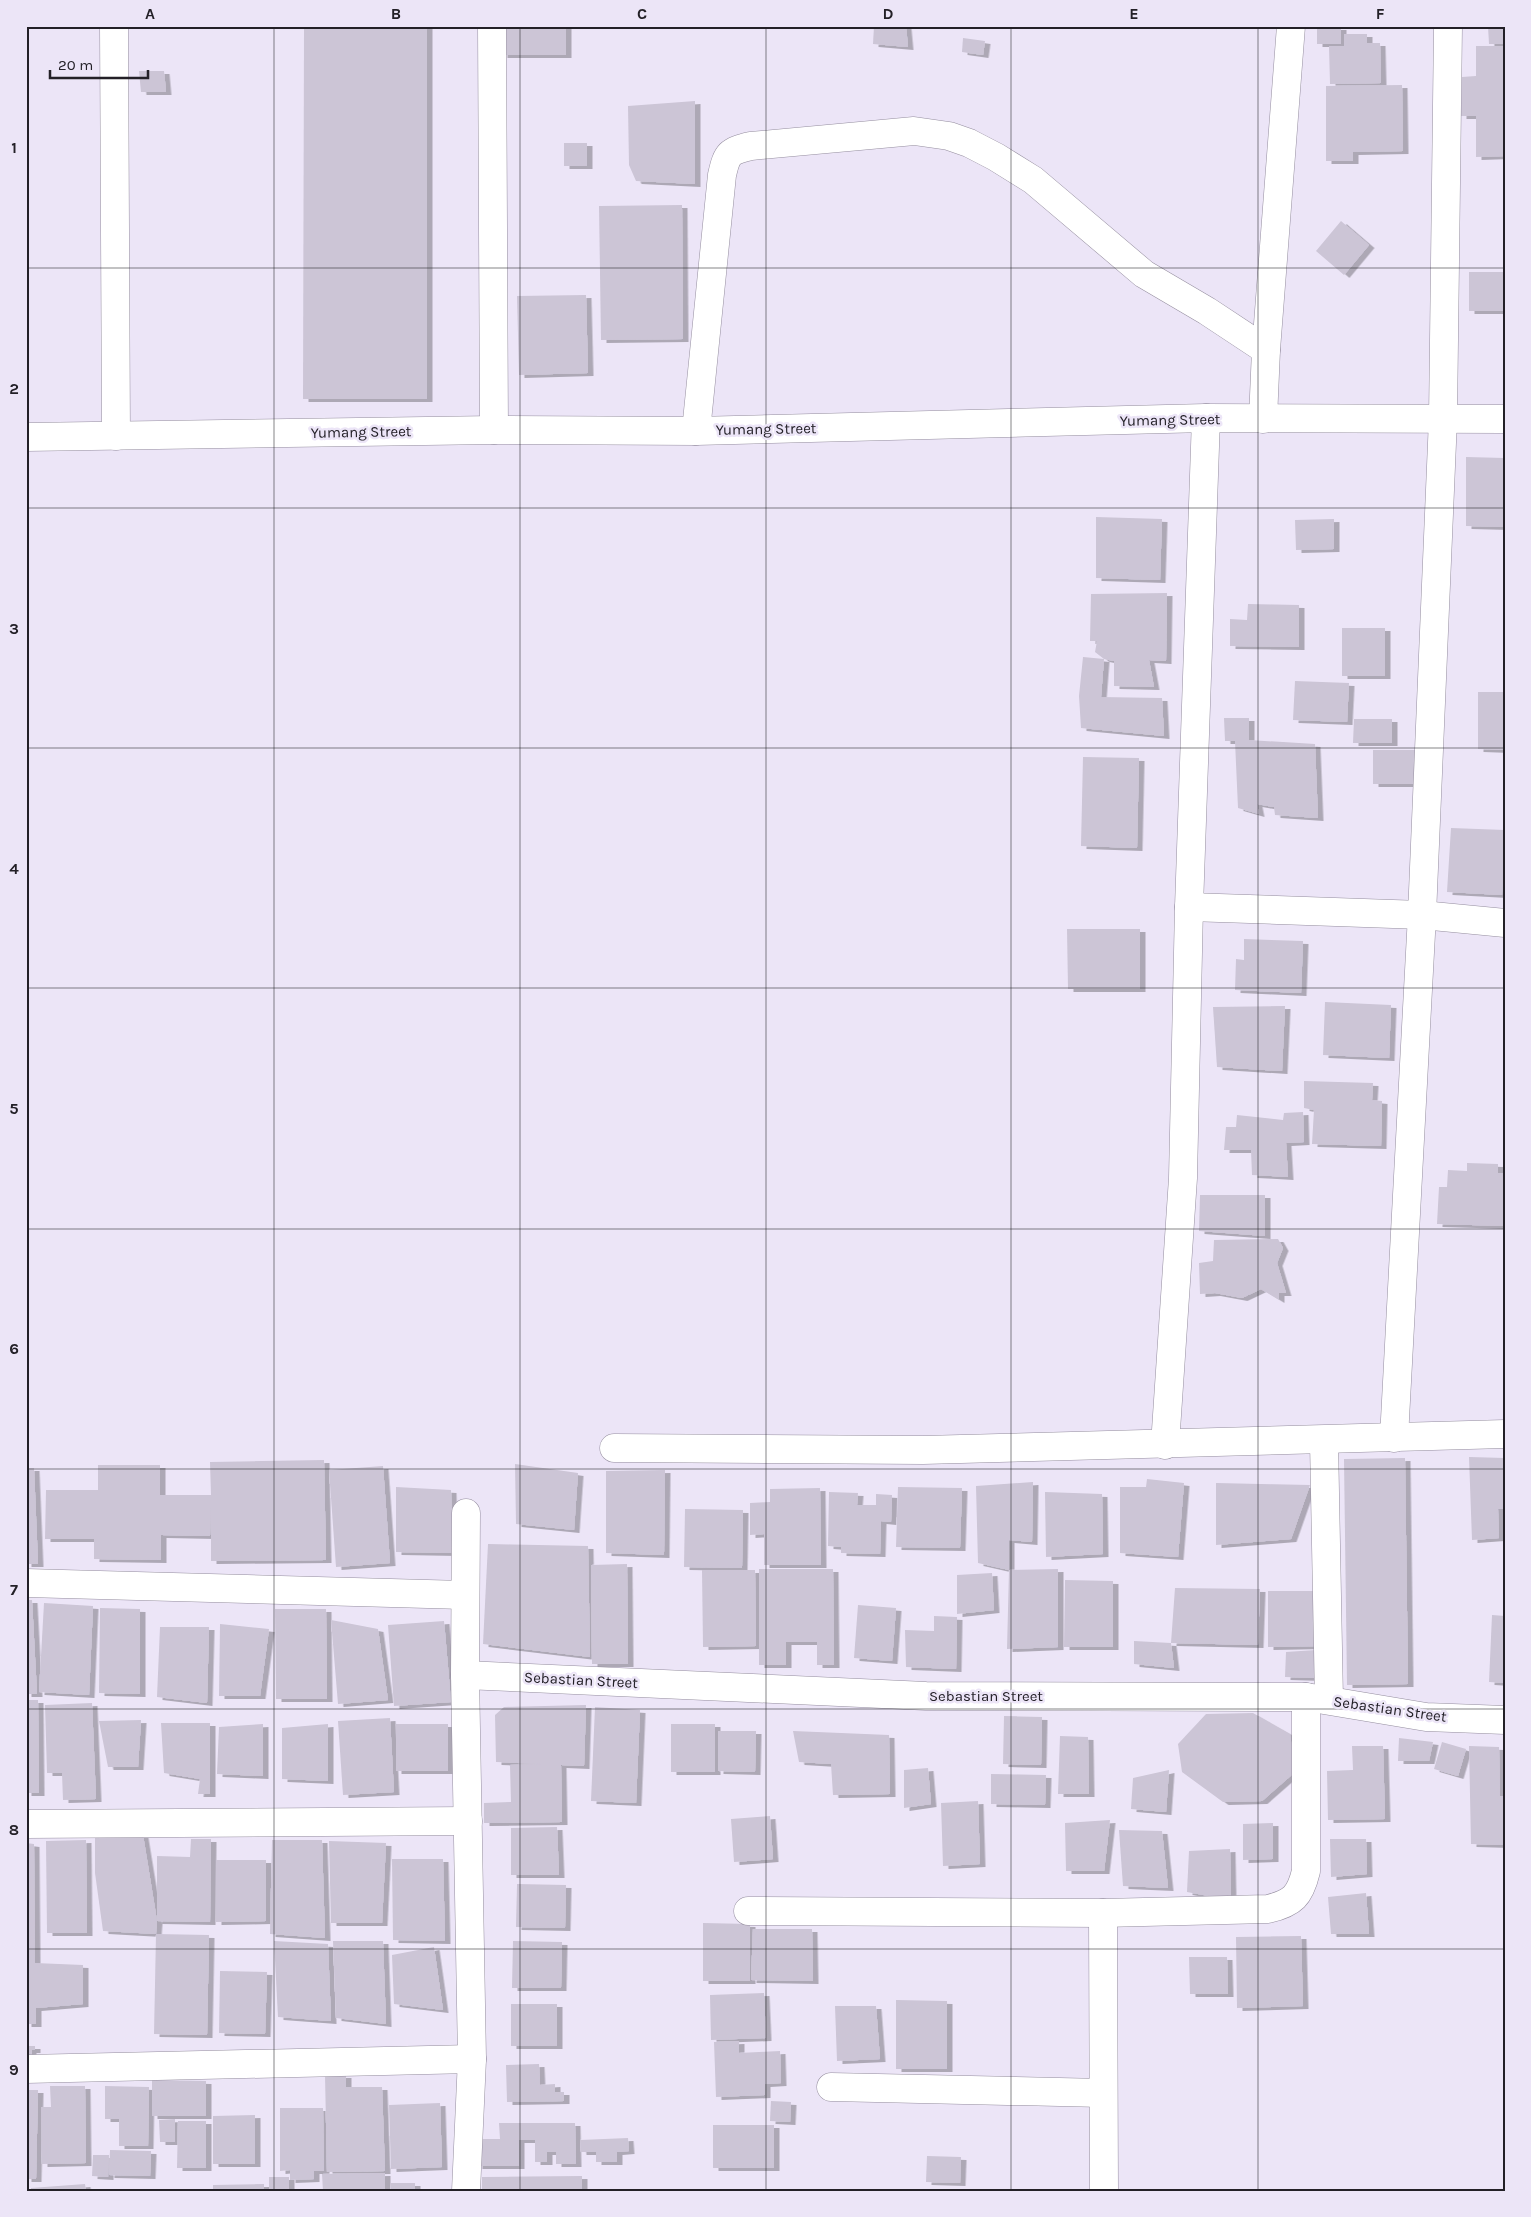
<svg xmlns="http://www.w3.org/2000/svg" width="1531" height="2217" font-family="Karla,sans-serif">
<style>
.building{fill:#ccc5d6;filter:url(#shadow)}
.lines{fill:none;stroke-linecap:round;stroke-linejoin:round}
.minor-casing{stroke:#958e9f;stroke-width:29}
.secondary-casing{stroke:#958e9f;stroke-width:29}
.minor{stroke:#fff;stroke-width:28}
.secondary{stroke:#fff;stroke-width:28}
.grid{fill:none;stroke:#232027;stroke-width:1;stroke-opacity:0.55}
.labels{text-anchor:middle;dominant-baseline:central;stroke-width:5;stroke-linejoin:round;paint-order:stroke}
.street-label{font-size:15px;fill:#232027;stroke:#ece5f7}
.neatline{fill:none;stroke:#232027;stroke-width:2}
.grid-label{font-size:16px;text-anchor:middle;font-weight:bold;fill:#232027}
</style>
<defs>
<filter id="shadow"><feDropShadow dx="5.5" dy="3" stdDeviation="0" flood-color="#0004"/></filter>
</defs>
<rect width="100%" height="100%" fill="#ece5f7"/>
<g class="building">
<polygon points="304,26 427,26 427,399 303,399"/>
<rect x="502" y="26" width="64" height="29"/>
<polygon points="874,26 906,26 908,47 873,44"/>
<polygon points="1488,26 1505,26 1505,44 1489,44"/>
<rect x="1317" y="27" width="24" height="17"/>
<polygon points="1344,34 1367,34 1367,43 1380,43 1381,83 1330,84 1329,46 1344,46"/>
<polygon points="963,38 985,41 983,55 962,52"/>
<polygon points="1476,46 1505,46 1505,156 1476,157 1476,116 1461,116 1462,77 1476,76"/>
<polygon points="139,71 164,71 166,92 141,92"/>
<polygon points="1402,85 1403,151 1353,152 1353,161 1326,161 1326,86"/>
<polygon points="695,101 695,184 636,181 629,165 628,106"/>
<rect x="564" y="143" width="23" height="23"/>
<polygon points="682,205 683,339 601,340 599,206"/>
<polygon points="1341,221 1369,245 1344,275 1316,251"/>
<rect x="1469" y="272" width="36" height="39"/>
<polygon points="586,295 588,373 519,375 517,296"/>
<polygon points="1466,457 1505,458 1505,527 1466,526"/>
<polygon points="1096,517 1162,519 1160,580 1096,578"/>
<polygon points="1334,519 1334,549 1296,550 1295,520"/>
<polygon points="1167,593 1166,661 1149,660 1154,687 1114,686 1114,661 1104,659 1101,697 1162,698 1164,736 1081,728 1079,696 1083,657 1104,659 1095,652 1097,641 1090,641 1091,594"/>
<polygon points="1248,604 1299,605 1299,647 1230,646 1230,619 1247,620"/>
<rect x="1342" y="628" width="43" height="48"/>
<polygon points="1295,681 1349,683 1347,722 1293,720"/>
<polygon points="1478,692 1505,692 1505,750 1478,749"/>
<polygon points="1224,718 1249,718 1249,740 1315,744 1318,818 1275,815 1274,807 1257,804 1259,814 1238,808 1235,741 1225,741"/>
<polygon points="1354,719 1392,719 1392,743 1353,743"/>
<rect x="1373" y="750" width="49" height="34"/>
<polygon points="1083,757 1139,758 1137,848 1081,846"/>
<polygon points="1451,828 1505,830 1502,895 1447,892"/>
<polygon points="1067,929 1140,929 1140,989 1068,989"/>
<polygon points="1244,939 1303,941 1301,993 1235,990 1236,959 1244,960"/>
<polygon points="1325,1002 1391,1005 1389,1058 1323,1055"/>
<polygon points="1285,1006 1282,1071 1217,1067 1213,1007"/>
<polygon points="1304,1081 1373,1083 1372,1100 1382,1101 1381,1146 1312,1144 1314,1110 1304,1108"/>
<polygon points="1303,1112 1304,1142 1286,1143 1288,1177 1252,1175 1251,1150 1224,1150 1226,1127 1236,1127 1237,1115 1283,1120 1284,1113"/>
<polygon points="1467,1163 1498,1164 1498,1173 1505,1173 1505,1226 1437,1224 1439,1187 1447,1187 1448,1170 1467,1171"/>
<polygon points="1200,1195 1265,1195 1265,1236 1199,1231"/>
<polygon points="1278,1239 1283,1248 1277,1263 1286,1293 1279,1293 1279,1300 1261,1289 1242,1298 1215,1293 1200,1294 1199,1263 1213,1261 1214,1240"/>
<polygon points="1469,1457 1505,1458 1505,1509 1498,1509 1499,1538 1472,1540"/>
<polygon points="1405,1458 1408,1684 1347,1685 1344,1459"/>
<polygon points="324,1460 326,1560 211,1561 211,1506 210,1536 161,1535 161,1560 94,1559 94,1539 45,1539 46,1490 98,1490 98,1465 160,1465 160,1495 211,1495 210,1462"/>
<polygon points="515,1464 578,1473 574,1530 516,1524"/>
<polygon points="383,1466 390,1563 336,1567 329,1470"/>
<polygon points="26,1468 34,1468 38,1564 26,1564"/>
<polygon points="665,1470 664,1555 606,1553 606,1471"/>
<polygon points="1147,1479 1184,1483 1178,1557 1120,1553 1120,1487 1146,1487"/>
<polygon points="1033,1482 1032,1542 1009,1540 1009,1570 1058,1569 1058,1647 1007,1649 1009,1570 978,1563 976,1486"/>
<polygon points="1216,1483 1310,1485 1291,1539 1216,1545"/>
<polygon points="396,1487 451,1490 453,1553 396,1552"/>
<polygon points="898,1487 962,1488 960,1548 896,1547"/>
<polygon points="820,1488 821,1565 764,1565 764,1534 750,1535 750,1503 770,1502 770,1489"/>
<polygon points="829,1492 858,1493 857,1505 876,1505 876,1494 892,1495 891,1522 881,1521 880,1554 841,1553 841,1547 828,1546"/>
<polygon points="1045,1492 1102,1494 1103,1554 1046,1557"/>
<polygon points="685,1509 743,1510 742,1568 684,1567"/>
<polygon points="488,1544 588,1546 590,1657 483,1644"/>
<polygon points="627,1564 628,1664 592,1664 591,1565"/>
<polygon points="759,1569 833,1569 834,1665 817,1665 817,1642 786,1642 786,1665 759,1665"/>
<polygon points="702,1570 755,1570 756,1646 703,1647"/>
<polygon points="992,1573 994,1610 957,1614 957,1575"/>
<polygon points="1065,1580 1113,1581 1113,1647 1064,1647"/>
<polygon points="1175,1588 1260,1589 1258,1645 1171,1643 1174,1668 1134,1664 1134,1641 1171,1643"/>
<polygon points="1268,1591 1321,1591 1321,1646 1268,1647"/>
<polygon points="26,1600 32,1600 37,1694 26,1694"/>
<polygon points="44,1603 93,1606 89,1695 39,1692"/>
<polygon points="858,1605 896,1608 892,1661 854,1658"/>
<polygon points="100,1608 140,1609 140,1694 99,1693"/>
<polygon points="275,1609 326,1609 327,1699 276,1699"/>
<polygon points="1492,1615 1505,1616 1505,1683 1489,1682"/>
<polygon points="934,1616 957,1617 956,1669 906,1667 905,1630 934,1631"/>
<polygon points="331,1620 378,1629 388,1700 338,1704"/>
<polygon points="444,1621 451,1702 394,1706 388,1625"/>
<polygon points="220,1624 269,1629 260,1696 219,1696"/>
<polygon points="160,1627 209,1627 207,1703 157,1697"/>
<polygon points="1316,1650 1318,1678 1285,1677 1286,1652"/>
<polygon points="26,1700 38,1700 39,1793 26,1793"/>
<polygon points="92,1703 96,1799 63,1800 62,1773 47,1773 45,1705"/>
<polygon points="586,1705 584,1766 561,1765 562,1822 484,1823 484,1803 511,1802 510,1765 541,1764 496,1762 495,1715 504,1707"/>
<polygon points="595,1707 640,1710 636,1803 591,1801"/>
<polygon points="1253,1713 1290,1734 1295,1772 1262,1801 1223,1802 1182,1772 1178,1744 1206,1714"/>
<polygon points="1004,1716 1042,1717 1041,1765 1003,1764"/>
<polygon points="390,1718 394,1792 343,1795 338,1721"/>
<polygon points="141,1720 138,1767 108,1767 99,1721"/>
<polygon points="161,1723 210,1723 210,1794 198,1794 200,1779 164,1773"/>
<polygon points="263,1724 263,1776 217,1774 219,1727"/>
<polygon points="328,1724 328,1781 282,1779 282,1728"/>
<rect x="396" y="1724" width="52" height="47"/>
<rect x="671" y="1724" width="44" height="48"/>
<polygon points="718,1731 756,1731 755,1772 718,1771"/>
<polygon points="793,1731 889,1735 890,1794 833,1795 831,1764 799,1762"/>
<polygon points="1060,1736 1088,1737 1089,1794 1058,1794"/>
<polygon points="1399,1738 1433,1742 1429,1761 1398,1761"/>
<polygon points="1442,1742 1466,1749 1458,1776 1434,1769"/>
<polygon points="1352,1746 1383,1746 1385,1819 1328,1820 1327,1771 1353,1770"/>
<polygon points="1469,1746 1499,1747 1500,1796 1505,1796 1505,1845 1471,1844"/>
<polygon points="928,1768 931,1804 904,1808 904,1770"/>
<polygon points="1169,1770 1166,1812 1131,1809 1133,1778"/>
<polygon points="991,1774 1046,1775 1045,1805 991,1804"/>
<polygon points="978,1801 980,1864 943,1866 941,1803"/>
<polygon points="770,1816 773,1859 734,1862 731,1819"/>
<polygon points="1110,1820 1104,1871 1066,1871 1065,1823"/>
<polygon points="1273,1823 1273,1859 1243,1860 1243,1824"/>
<polygon points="557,1827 559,1875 511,1875 511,1828"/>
<polygon points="1119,1830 1162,1831 1168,1888 1123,1886"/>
<polygon points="95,1833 143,1835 157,1921 156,1934 103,1931 95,1873"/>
<polygon points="191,1839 211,1839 210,1922 157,1921 157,1856 190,1857"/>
<polygon points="1330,1839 1366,1839 1367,1874 1331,1877"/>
<polygon points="86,1840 87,1933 47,1933 46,1841"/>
<polygon points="272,1840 322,1840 325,1938 270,1934"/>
<polygon points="329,1841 386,1843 382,1923 331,1923"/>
<polygon points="26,1843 34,1844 35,1963 83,1965 83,2004 36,2008 36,2024 26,2024"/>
<polygon points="1230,1849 1231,1900 1187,1892 1189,1851"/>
<polygon points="392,1859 443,1859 445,1941 393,1940"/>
<polygon points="216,1860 266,1860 266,1921 216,1922"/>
<polygon points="517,1884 566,1885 565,1928 516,1927"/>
<polygon points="1366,1893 1369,1934 1331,1934 1328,1897"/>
<polygon points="703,1923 750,1924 750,1981 703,1981"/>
<polygon points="753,1929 812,1929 813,1981 751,1980"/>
<polygon points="156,1934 209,1935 207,2035 154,2034"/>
<polygon points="1301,1936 1303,2006 1237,2008 1236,1937"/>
<polygon points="274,1941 328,1944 331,2021 278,2017"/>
<polygon points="333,1941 383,1941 386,2024 336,2018"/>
<polygon points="513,1941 562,1942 561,1988 512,1988"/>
<polygon points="434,1947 443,2010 394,2004 392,1955"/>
<polygon points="1189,1957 1227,1957 1228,1994 1190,1994"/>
<polygon points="220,1971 267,1972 265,2034 219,2033"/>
<polygon points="764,1993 766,2038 711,2040 710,1995"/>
<polygon points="896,2000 947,2001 947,2069 896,2069"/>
<rect x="511" y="2004" width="46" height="42"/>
<polygon points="835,2006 876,2006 880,2059 837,2061"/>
<polygon points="739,2041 739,2053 780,2051 781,2083 765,2084 765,2095 716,2097 714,2042"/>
<polygon points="26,2046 35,2046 35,2050 31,2050 31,2057 26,2057"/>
<polygon points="539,2064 540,2085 555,2084 555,2092 564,2092 564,2101 507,2102 506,2065"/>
<polygon points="325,2075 346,2075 346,2087 382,2087 385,2171 327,2172"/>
<polygon points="152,2080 206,2081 206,2116 152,2116"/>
<polygon points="50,2086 85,2086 86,2163 42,2164 41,2107 51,2107"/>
<polygon points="105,2086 149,2087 148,2146 119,2146 119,2119 105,2119"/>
<polygon points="26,2090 38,2090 36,2179 26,2179"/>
<polygon points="771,2101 791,2102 790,2122 770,2121"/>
<polygon points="440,2103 442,2167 391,2169 389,2105"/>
<polygon points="280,2108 323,2108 324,2171 314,2171 314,2179 290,2180 290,2170 280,2171"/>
<polygon points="255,2115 255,2164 213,2164 213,2116"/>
<polygon points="175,2119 175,2142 160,2142 159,2120"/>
<polygon points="178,2121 206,2121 206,2168 177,2168"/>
<polygon points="499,2123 575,2123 576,2164 556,2164 556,2152 547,2152 547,2162 535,2162 535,2140 519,2140 519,2166 477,2166 477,2139 500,2139"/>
<rect x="713" y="2125" width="61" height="43"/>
<polygon points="628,2138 629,2151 617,2152 617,2162 596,2162 596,2152 581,2152 580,2140"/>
<polygon points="110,2150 151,2151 150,2176 109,2175"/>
<polygon points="93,2155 109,2155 108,2177 92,2176"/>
<polygon points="927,2156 961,2157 960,2183 926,2182"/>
<polygon points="385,2173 385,2191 323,2191 322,2174"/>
<polygon points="582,2176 582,2191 482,2191 482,2177"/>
<rect x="269" y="2177" width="20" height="14"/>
<polygon points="390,2183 415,2183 415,2191 391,2191"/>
<polygon points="85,2184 86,2191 31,2191 31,2188"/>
<polygon points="264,2184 264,2191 213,2191 213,2185"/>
</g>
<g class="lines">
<defs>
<g id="minor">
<polyline points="114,26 116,436"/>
<polyline points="492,26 494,430"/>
<polyline points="1263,419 1266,350 1291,26"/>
<path d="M696,431l26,-256c5,-22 7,-24 29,-29l163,-15 35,5 20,7 27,14 37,23 111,94 63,37 59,39"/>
<polyline points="1189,907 1422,915 1505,923"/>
<polyline points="1394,1438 1422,915 1443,419 1448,26"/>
<polyline points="1324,1441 1329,1700"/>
<polyline points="1165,1445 1183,1178 1189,907 1206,418"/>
<polyline points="614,1448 923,1450 1505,1434"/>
<polyline points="466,1513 465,1675 472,2059 466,2191"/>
<polyline points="26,1583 464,1595"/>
<polyline points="465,1675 926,1696 1306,1697 1426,1717 1505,1720"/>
<polyline points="26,1824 468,1821"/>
<path d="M748,1911l355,2 165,-4c25,-6 32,-13 38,-38v-174"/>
<polyline points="1103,1913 1104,2191"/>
<polyline points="26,2069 472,2059"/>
<polyline points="831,2087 1103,2093"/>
</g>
<polyline id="secondary" points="26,437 494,430 696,431 1206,418 1505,419"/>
</defs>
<use href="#minor" class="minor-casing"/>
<use href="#secondary" class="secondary-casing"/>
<use href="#minor" class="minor"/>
<use href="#secondary" class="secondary"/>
</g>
<path class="grid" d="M274,26v2165M520,26v2165M766,26v2165M1011,26v2165M1258,26v2165M26,268h1479M26,508h1479M26,748h1479M26,988h1479M26,1229h1479M26,1469h1479M26,1709h1479M26,1949h1479"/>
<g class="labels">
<g class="street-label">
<text transform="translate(1170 420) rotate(-1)">Yumang Street</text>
<text transform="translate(766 429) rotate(-1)">Yumang Street</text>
<text transform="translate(361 432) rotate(-1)">Yumang Street</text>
<text transform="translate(581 1680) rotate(3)">Sebastian Street</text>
<text x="986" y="1696">Sebastian Street</text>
<text transform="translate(1390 1709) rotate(8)">Sebastian Street</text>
</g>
</g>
<rect width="1531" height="2217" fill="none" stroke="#ece5f7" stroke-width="55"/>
<path d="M50 70v8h98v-8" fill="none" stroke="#232027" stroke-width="2.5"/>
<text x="58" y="70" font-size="15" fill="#232027" stroke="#ece5f7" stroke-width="4" paint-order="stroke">20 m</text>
<rect x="28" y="28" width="1476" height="2162" class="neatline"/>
<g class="grid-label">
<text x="150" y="19">A</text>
<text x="396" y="19">B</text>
<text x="642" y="19">C</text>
<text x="888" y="19">D</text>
<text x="1134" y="19">E</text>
<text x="1380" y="19">F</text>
<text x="14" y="153">1</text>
<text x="14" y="394">2</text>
<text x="14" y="634">3</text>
<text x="14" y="874">4</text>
<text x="14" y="1114">5</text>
<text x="14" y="1354">6</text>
<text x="14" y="1595">7</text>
<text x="14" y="1835">8</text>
<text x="14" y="2075">9</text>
</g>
</svg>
